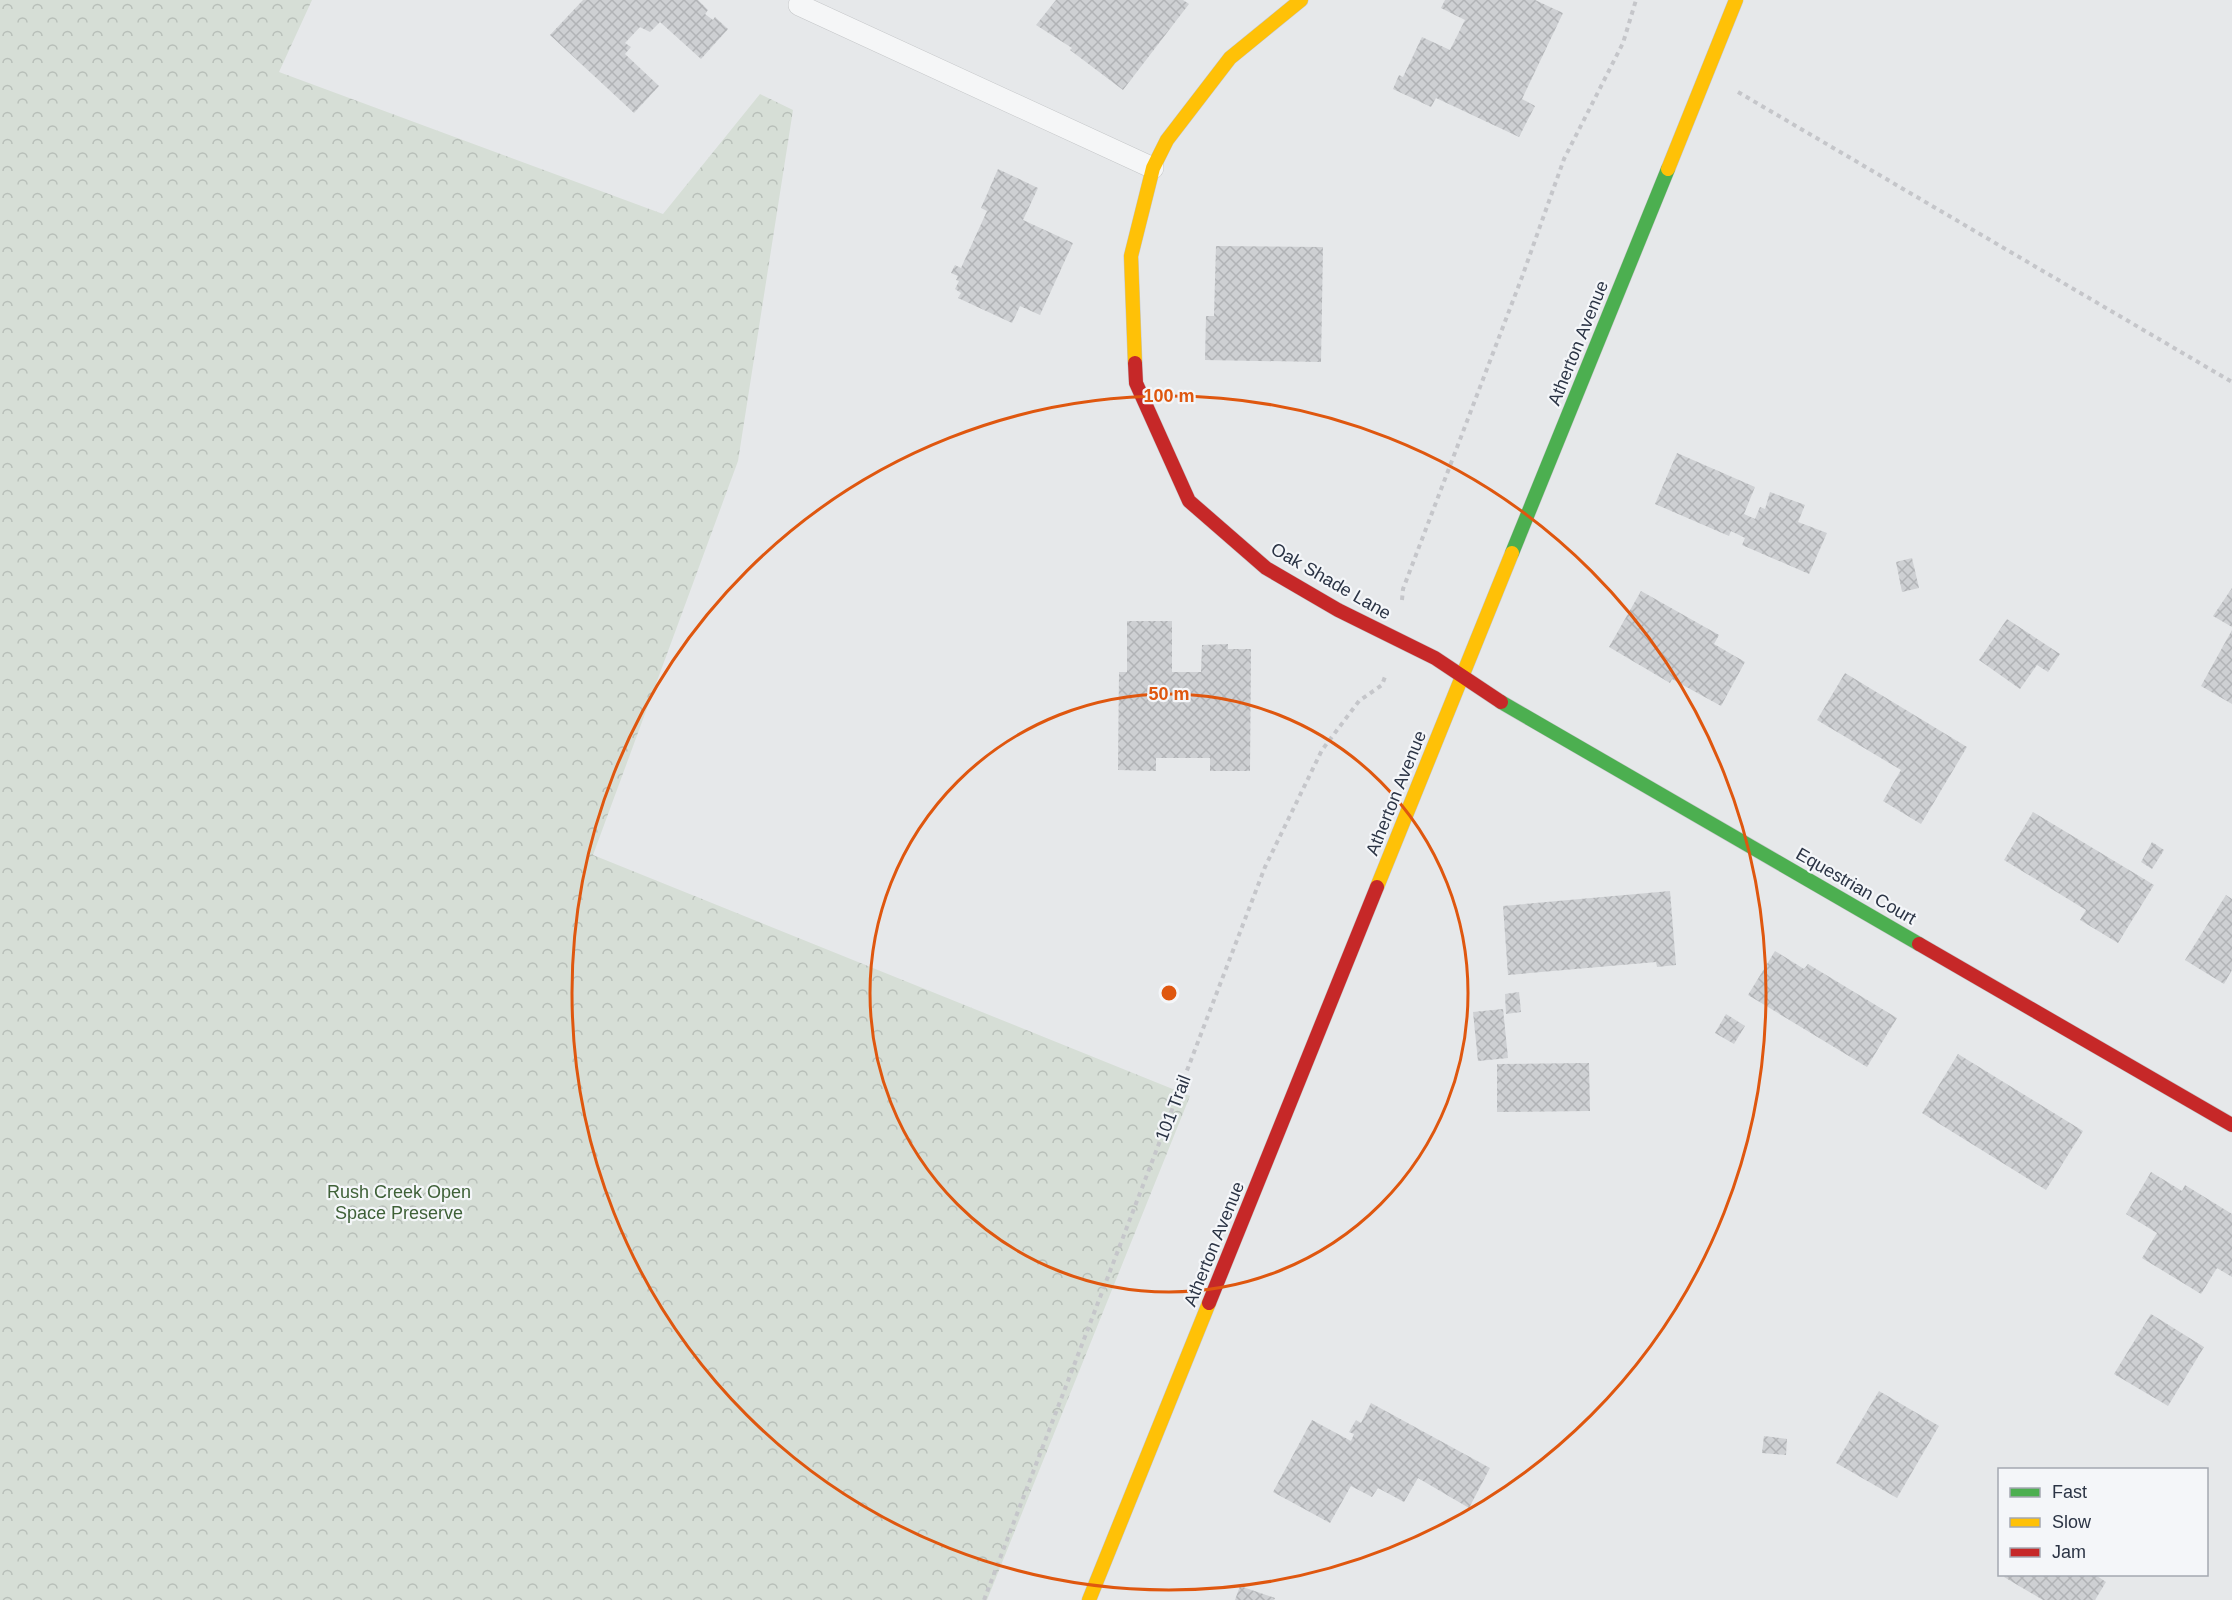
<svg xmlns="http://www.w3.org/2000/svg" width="2232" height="1600" font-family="Arial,sans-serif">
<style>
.park{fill:url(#park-crowns)}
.building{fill:url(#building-cross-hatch)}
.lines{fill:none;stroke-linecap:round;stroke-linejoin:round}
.lane-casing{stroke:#c4c6c8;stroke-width:22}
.fast-casing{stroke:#c4c6c8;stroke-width:15}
.slow-casing{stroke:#c4c6c8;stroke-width:15}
.jam-casing{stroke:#c4c6c8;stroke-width:15}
.path{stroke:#c5c6ca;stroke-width:4;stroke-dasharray:4.5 4.5;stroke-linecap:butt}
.lane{stroke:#f5f6f7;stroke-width:21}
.fast{stroke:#4caf50;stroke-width:14}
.slow{stroke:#ffc107;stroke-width:14}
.jam{stroke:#c62828;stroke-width:14}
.ring{fill:none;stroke:#df570f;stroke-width:3}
.labels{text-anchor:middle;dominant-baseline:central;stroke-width:4.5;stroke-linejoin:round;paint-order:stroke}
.street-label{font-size:18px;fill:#2b3445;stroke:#f4f6f9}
.park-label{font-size:18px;fill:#3f6138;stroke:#f4f6f9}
.centre{fill:#df570f;stroke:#f4f6f9;stroke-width:3}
.ring-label{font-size:18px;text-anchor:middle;font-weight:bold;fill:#df570f;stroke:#f4f6f9;stroke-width:4.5;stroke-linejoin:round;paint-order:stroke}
</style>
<defs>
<pattern id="park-crowns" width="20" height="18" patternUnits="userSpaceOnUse" patternTransform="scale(1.5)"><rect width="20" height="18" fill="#d6ded6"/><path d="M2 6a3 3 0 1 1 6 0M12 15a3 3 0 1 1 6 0" fill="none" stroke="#b8bfb9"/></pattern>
<pattern id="building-cross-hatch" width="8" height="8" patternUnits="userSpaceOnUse" patternTransform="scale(1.5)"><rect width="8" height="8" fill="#ced0d3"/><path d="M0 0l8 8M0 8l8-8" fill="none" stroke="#b1b3b6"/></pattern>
</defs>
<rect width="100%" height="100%" fill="#e6e8ea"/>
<polygon class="park" points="0,0 312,0 279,72 663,214 760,94 793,110 738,461 593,855 1190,1096 987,1600 0,1600"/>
<g class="building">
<polygon points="583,0 698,0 708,10 705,14 713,20 715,17 728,29 701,59 660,22 650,32 640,27 625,43 631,47 625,54 659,86 634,113 550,35"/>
<polygon points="1056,0 1183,0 1189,4 1123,90 1070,50 1072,48 1036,25"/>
<polygon points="1445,0 1535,0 1563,13 1522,99 1535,106 1519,137 1436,98 1431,107 1393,89 1399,75 1403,77 1422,37 1450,50 1465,20 1441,8"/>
<polygon points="998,169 1038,188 1023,220 1073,243 1040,315 1020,306 1012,323 958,298 961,293 955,289 959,281 956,280 958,276 951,273 955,265 961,268 987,211 981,208"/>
<polygon points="1216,246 1323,247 1321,362 1205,360 1206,316 1214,316"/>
<polygon points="1677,453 1755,487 1744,514 1755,519 1760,507 1765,509 1770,492 1805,505 1798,522 1827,533 1809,574 1742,545 1745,538 1731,531 1729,536 1655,504"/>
<polygon points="1912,558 1919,588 1902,592 1896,562"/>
<polygon points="2232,588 2232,627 2213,616"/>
<polygon points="1641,591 1719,635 1714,644 1745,662 1721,706 1672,679 1670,683 1609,647"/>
<polygon points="2007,619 2060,654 2048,672 2037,665 2020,689 1979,660"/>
<polygon points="1127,621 1172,621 1172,672 1201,672 1202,645 1228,644 1228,649 1251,649 1250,771 1210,771 1210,758 1156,758 1156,771 1118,770 1119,672 1127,672"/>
<polygon points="2232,630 2232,704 2201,686"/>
<polygon points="1845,673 1967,747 1921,824 1883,801 1901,770 1817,720"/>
<polygon points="2033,812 2154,885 2118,943 2080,920 2086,910 2004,860"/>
<polygon points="2152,842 2164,850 2152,869 2141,862"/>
<polygon points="1670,891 1676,965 1657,967 1656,962 1508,975 1503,906"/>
<polygon points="2226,895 2232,899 2232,970 2224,984 2185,960"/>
<polygon points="1775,951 1804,969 1808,964 1897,1018 1867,1067 1748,995"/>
<polygon points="1519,992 1521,1012 1506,1014 1505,994"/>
<polygon points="1503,1009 1508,1058 1478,1061 1473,1012"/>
<polygon points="1726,1014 1745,1026 1734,1044 1715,1033"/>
<polygon points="1958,1054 2083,1131 2046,1190 1922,1113"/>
<polygon points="1589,1063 1590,1111 1497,1112 1497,1064"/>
<polygon points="2151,1172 2182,1191 2185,1185 2232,1214 2232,1277 2217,1268 2201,1294 2142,1258 2157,1233 2126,1214"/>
<polygon points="2151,1314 2204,1347 2168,1406 2114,1374"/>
<polygon points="1879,1391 1939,1426 1897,1498 1836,1463"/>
<polygon points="1371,1403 1490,1468 1469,1508 1418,1478 1404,1502 1378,1488 1372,1497 1351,1486 1330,1523 1273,1492 1312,1420 1351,1441 1354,1434 1349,1432 1356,1420 1361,1423"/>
<polygon points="1764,1436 1787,1439 1786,1455 1762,1453"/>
<polygon points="2006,1574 2094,1574 2106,1582 2095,1600 2043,1600 2004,1577"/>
<polygon points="1240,1586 1275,1598 1274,1600 1235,1600"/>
</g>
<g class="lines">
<defs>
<polyline id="lane" points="799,5 1153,168"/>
<g id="fast">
<polyline points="1512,553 1668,169"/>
<polyline points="1501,702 1919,944"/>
</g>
<g id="slow">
<polyline points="1668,169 1736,0"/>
<polyline points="1135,363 1131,256 1153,168 1167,140 1230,58 1301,0"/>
<polyline points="1377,887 1512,553"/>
<polyline points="1089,1600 1209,1303"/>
</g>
<g id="jam">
<polyline points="1135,363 1136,383 1189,501 1266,568 1338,610 1435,658 1501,702"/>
<polyline points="1919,944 2232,1125"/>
<polyline points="1209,1303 1377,887"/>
</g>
</defs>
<use href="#lane" class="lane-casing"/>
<use href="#fast" class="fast-casing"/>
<use href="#slow" class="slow-casing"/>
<use href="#jam" class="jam-casing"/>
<g class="path">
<polyline points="1738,92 2232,382"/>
<polyline points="1402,600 1403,589 1522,277 1564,159 1623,43 1636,0"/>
<polyline points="984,1600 1265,867 1322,750 1359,701 1382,685 1386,674"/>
</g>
<use href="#lane" class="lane"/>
<use href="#fast" class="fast"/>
<use href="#slow" class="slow"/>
<use href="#jam" class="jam"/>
</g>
<g class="ring">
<circle cx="1169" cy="993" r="299"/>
<circle cx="1169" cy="993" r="597"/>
</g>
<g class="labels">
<g class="street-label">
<text transform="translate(1578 343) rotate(-68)">Atherton Avenue</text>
<text transform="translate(1331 581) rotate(30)">Oak Shade Lane</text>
<text transform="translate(1396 793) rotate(-68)">Atherton Avenue</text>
<text transform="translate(1856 886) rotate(30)">Equestrian Court</text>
<text transform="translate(1173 1108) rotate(-69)">101 Trail</text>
<text transform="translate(1214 1244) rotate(-68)">Atherton Avenue</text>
</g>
<g class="park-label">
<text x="399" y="1192">Rush Creek Open<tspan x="399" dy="21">Space Preserve</tspan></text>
</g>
</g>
<circle cx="1169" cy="993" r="9" class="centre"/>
<g class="ring-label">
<text x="1169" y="402">100 m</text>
<text x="1169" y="700">50 m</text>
</g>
<rect x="1998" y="1468" width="210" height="108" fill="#f4f6f9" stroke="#a4a8b1" stroke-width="1.5"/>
<rect x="2010" y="1488" width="30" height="9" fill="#4caf50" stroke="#a4a8b1" stroke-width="1.5"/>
<text x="2052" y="1498" font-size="18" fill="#2b3445">Fast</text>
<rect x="2010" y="1518" width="30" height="9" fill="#ffc107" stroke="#a4a8b1" stroke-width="1.5"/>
<text x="2052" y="1528" font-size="18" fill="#2b3445">Slow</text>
<rect x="2010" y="1548" width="30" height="9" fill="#c62828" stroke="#a4a8b1" stroke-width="1.5"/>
<text x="2052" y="1558" font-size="18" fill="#2b3445">Jam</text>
</svg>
